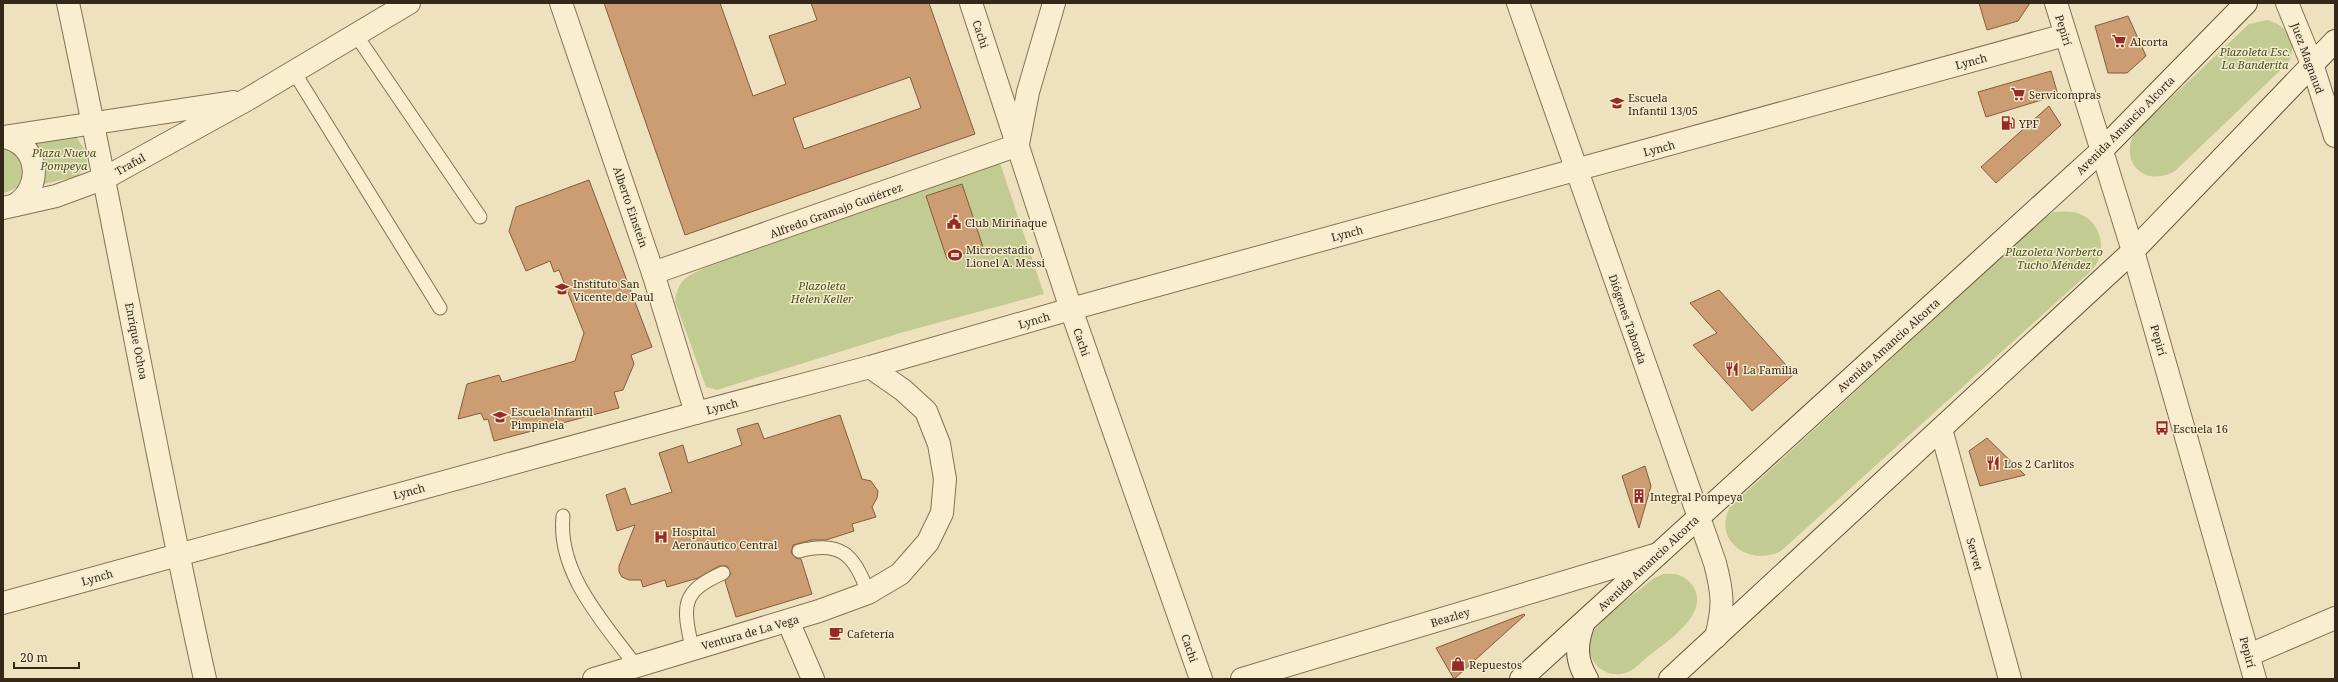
<svg xmlns="http://www.w3.org/2000/svg" width="2338" height="682" font-family="'Noto Serif',serif">
<style>
.green{fill:#c2cb91}
.building{fill:#cc9c72;stroke:#855c3c;fill-rule:evenodd}
.lines{fill:none;stroke-linecap:round;stroke-linejoin:round}
.lane-casing{stroke:#857156;stroke-width:15}
.street-casing{stroke:#857156;stroke-width:24}
.secondary-casing{stroke:#67523a;stroke-width:24}
.lane{stroke:#f9eed0;stroke-width:13}
.street{stroke:#f9eed0;stroke-width:22}
.secondary{stroke:#f9eed0;stroke-width:22}
.labels{text-anchor:middle;dominant-baseline:central;stroke-width:3;stroke-linejoin:round;paint-order:stroke}
.street-label{font-size:11px;fill:#34281b;stroke:#f5ebcc}
.poi-label{font-size:11px;fill:#34281b;stroke:#f5ebcc;text-anchor:start}
.park-label{font-size:11px;font-style:italic;fill:#435121;stroke:#f5ebcc}
</style>
<rect width="100%" height="100%" fill="#eee1bd"/>
<g class="green">
<path d="M2267,20c22,6 30,22 22,42l-114,109c-30,17 -57,-9 -40,-39l114,-108z"/>
<polygon points="76,137 85,150 87,162 78,176 44,184 44,178 32,142"/>
<path d="M3,148l15,4c11,20 9,35 -15,41z"/>
<path d="M1000,163l44,131 -144,39 -183,57 -11,-3 -31,-86c4,-23 12,-25 32,-34z"/>
<path d="M2054,212c9,0 19,-2 28,3 21,10 25,38 10,55l-311,281c-31,16 -69,-10 -51,-44l313,-288z"/>
<path d="M1663,574c12,-1 22,1 29,11 21,29 -28,58 -47,74 -6,5 -12,12 -20,14 -22,7 -43,-16 -34,-38 8,-16 48,-44 63,-57z"/>
</g>
<g class="building">
<path d="M604,3h116l33,93 33,-12 -17,-48 48,-16 -6,-17h118l46,131 -290,101zM910,77l11,31 -117,41 -11,-31z"/>
<polygon points="1979,3 2030,3 2018,21 1987,30"/>
<polygon points="2128,16 2146,56 2127,73 2108,73 2095,26"/>
<polygon points="2051,71 2058,95 1986,117 1978,92"/>
<polygon points="2049,106 2061,125 1996,183 1981,167"/>
<polygon points="589,180 652,347 631,355 634,364 623,390 614,392 619,408 494,441 488,419 484,420 481,413 458,419 467,384 499,375 502,382 575,361 584,333 559,270 554,272 550,261 526,271 509,231 516,207"/>
<polygon points="962,184 983,247 947,259 926,196"/>
<polygon points="1719,290 1794,374 1752,411 1693,345 1717,333 1690,303"/>
<polygon points="840,415 862,479 871,481 878,491 877,498 872,507 876,517 852,524 854,531 826,540 812,540 793,545 791,553 796,558 801,559 812,594 736,617 725,581 731,574 727,566 719,566 698,578 667,587 665,580 643,587 641,580 629,580 622,577 619,572 619,566 635,525 617,531 606,495 625,488 631,505 672,492 659,453 683,445 688,463 742,445 737,429 758,423 764,439"/>
<polygon points="1987,438 2025,475 1980,486 1969,451"/>
<polygon points="1645,466 1651,486 1639,528 1622,476"/>
<polygon points="1524,614 1525,615 1454,679 1436,648"/>
</g>
<g class="lines">
<defs>
<g id="lane">
<polyline points="356,35 480,217"/>
<polyline points="294,72 440,308"/>
<path d="M563,516c-6,57 41,107 73,150"/>
<path d="M799,551c42,-11 56,4 69,42"/>
<path d="M692,648c-9,-42 -12,-56 31,-75"/>
</g>
<g id="street">
<path d="M68,3c48,225 87,452 137,676"/>
<polyline points="561,3 653,273 696,413"/>
<polyline points="971,3 1071,309 1201,679"/>
<path d="M1518,3l197,560c8,31 9,44 1,74"/>
<polyline points="2056,3 2133,251 2255,679"/>
<polyline points="2287,3 2312,64 2335,136"/>
<polyline points="3,137 233,102"/>
<path d="M3,137c36,6 41,50 12,68"/>
<polyline points="1018,144 1028,92 1054,3"/>
<polyline points="3,208 56,196 105,178 248,99 409,3"/>
<polyline points="653,273 1018,145"/>
<polyline points="1941,429 2010,679"/>
<polyline points="3,603 696,413 870,367 1071,309 2065,35"/>
<polyline points="788,621 813,679"/>
<polyline points="2249,655 2335,618"/>
<polyline points="594,679 819,611 868,593 900,574 928,542 942,513 945,479 939,444 926,411 903,390 870,367"/>
<polyline points="1242,679 1658,554"/>
</g>
<g id="secondary">
<path d="M1584,622c-8,21 -9,37 3,57"/>
<polyline points="1521,679 2101,151 2246,3"/>
<polyline points="1670,679 2133,251 2335,41"/>
</g>
</defs>
<use href="#lane" class="lane-casing"/>
<use href="#street" class="street-casing"/>
<use href="#secondary" class="secondary-casing"/>
<use href="#lane" class="lane"/>
<use href="#street" class="street"/>
<use href="#secondary" class="secondary"/>
</g>
<defs>
<symbol id="supermarket-bare" viewBox="-9 -9 18 18"><path d="M-6-5.5h2.5l.6 2H6L4.5 2H-2.5L-4.4-4H-6ZM-1.5 3.2a1.3 1.3 0 1 0 .1 0ZM3 3.2a1.3 1.3 0 1 0 .1 0Z" fill="#952a26" stroke="#f5ebcc" stroke-width="2.5" paint-order="stroke"/></symbol>
<symbol id="school-bare" viewBox="-9 -9 18 18"><path d="M0-5L7-2L0 1L-7-2ZM-4 1L0 2.5L4 1V4Q0 6-4 4Z" fill="#952a26" stroke="#f5ebcc" stroke-width="2.5" paint-order="stroke"/></symbol>
<symbol id="fuel-bare" viewBox="-9 -9 18 18"><path d="M-5.5-6h7V0h2V4h1.3V-2.5L3-4.5l.8-.8L6-3V5H2.5V1h-1V6h-7ZM-4.2-4.7v3.2H.2V-4.7Z" fill="#952a26" stroke="#f5ebcc" stroke-width="2.5" paint-order="stroke"/></symbol>
<symbol id="civic-bare" viewBox="-9 -9 18 18"><path d="M-.6-6.5H3V-4.5H.6V-3L4-1V1h2V6H-6V1h2V-1L-.6-3ZM-1.2 2.5V6h2.4V2.5Z" fill="#952a26" stroke="#f5ebcc" stroke-width="2.5" paint-order="stroke"/></symbol>
<symbol id="stadium-bare" viewBox="-9 -9 18 18"><path d="M0-5a6.5 5 0 1 0 0 10a6.5 5 0 1 0 0-10ZM-3.5-1.8h7v3.6h-7Z" fill="#952a26" stroke="#f5ebcc" stroke-width="2.5" paint-order="stroke"/></symbol>
<symbol id="restaurant-bare" viewBox="-9 -9 18 18"><path d="M-5-6h1v4h1v-4h1v4h1v-4h1v5L-1.5 .5V6h-2V.5L-5-1ZM5-6V6H3V1.5H1.5Q1.5-4 5-6Z" fill="#952a26" stroke="#f5ebcc" stroke-width="2.5" paint-order="stroke"/></symbol>
<symbol id="bus-bare" viewBox="-9 -9 18 18"><path d="M-5-6H5V4H4V6H2V4H-2V6H-4V4H-5ZM-3.5-4V0h7V-4ZM-3.5 1.2v1.5H-2V1.2ZM2 1.2v1.5H3.5V1.2Z" fill="#952a26" stroke="#f5ebcc" stroke-width="2.5" paint-order="stroke"/></symbol>
<symbol id="building-bare" viewBox="-9 -9 18 18"><path d="M-4-6H4V6H1V3H-1V6H-4ZM-2.5-4.3h1.7v1.8h-1.7ZM.8-4.3h1.7v1.8H.8ZM-2.5-1h1.7V.8h-1.7ZM.8-1h1.7V.8H.8Z" fill="#952a26" stroke="#f5ebcc" stroke-width="2.5" paint-order="stroke"/></symbol>
<symbol id="hospital-bare" viewBox="-9 -9 18 18"><path d="M-5-5h3v3.5h4V-5h3V5h-3V1.5h-4V5h-3Z" fill="#952a26" stroke="#f5ebcc" stroke-width="2.5" paint-order="stroke"/></symbol>
<symbol id="cafe-bare" viewBox="-9 -9 18 18"><path d="M-5.5-4.5H6V0H3Q3 3.5 0 3.5H-2.5Q-5.5 3.5-5.5 0ZM3-3.2v2h1.7v-2ZM-6 4.5H4V6H-6Z" fill="#952a26" stroke="#f5ebcc" stroke-width="2.5" paint-order="stroke"/></symbol>
<symbol id="shop-bare" viewBox="-9 -9 18 18"><path d="M-5-2.5h2.3a2.7 3.5 0 0 1 5.4 0H5L5.5 6h-11ZM-1.5-2.5h3a1.5 2.3 0 0 0-3 0Z" fill="#952a26" stroke="#f5ebcc" stroke-width="2.5" paint-order="stroke"/></symbol>
</defs>
<g fill-rule="evenodd">
<use href="#supermarket-bare" x="2109" y="31" width="20" height="20"/>
<use href="#supermarket-bare" x="2008" y="84" width="20" height="20"/>
<use href="#school-bare" x="1607" y="93" width="20" height="20"/>
<use href="#fuel-bare" x="1998" y="113" width="20" height="20"/>
<use href="#civic-bare" x="944" y="212" width="20" height="20"/>
<use href="#stadium-bare" x="945" y="245" width="20" height="20"/>
<use href="#school-bare" x="552" y="279" width="20" height="20"/>
<use href="#restaurant-bare" x="1722" y="359" width="20" height="20"/>
<use href="#school-bare" x="490" y="407" width="20" height="20"/>
<use href="#bus-bare" x="2152" y="418" width="20" height="20"/>
<use href="#restaurant-bare" x="1983" y="453" width="20" height="20"/>
<use href="#building-bare" x="1629" y="486" width="20" height="20"/>
<use href="#hospital-bare" x="651" y="527" width="20" height="20"/>
<use href="#cafe-bare" x="826" y="623" width="20" height="20"/>
<use href="#shop-bare" x="1448" y="654" width="20" height="20"/>
</g>
<g class="labels">
<g class="street-label">
<text transform="translate(2064 30) rotate(73)">Pepirí</text>
<text transform="translate(981 34) rotate(72)">Cachi</text>
<text transform="translate(2308 58) rotate(70)">Juez Magnaud</text>
<text transform="translate(1971 61) rotate(-15)">Lynch</text>
<text transform="translate(2125 125) rotate(-45)">Avenida Amancio Alcorta</text>
<text transform="translate(1659 148) rotate(-15)">Lynch</text>
<text transform="translate(130 164) rotate(-29)">Traful</text>
<text transform="translate(631 207) rotate(71)">Alberto Einstein</text>
<text transform="translate(836 210) rotate(-20)">Alfredo Gramajo Gutiérrez</text>
<text transform="translate(1347 233) rotate(-15)">Lynch</text>
<text transform="translate(1628 319) rotate(71)">Diógenes Taborda</text>
<text transform="translate(1034 320) rotate(-16)">Lynch</text>
<text transform="translate(2159 340) rotate(74)">Pepirí</text>
<text transform="translate(137 341) rotate(79)">Enrique Ochoa</text>
<text transform="translate(1082 342) rotate(71)">Cachi</text>
<text transform="translate(1888 345) rotate(-42)">Avenida Amancio Alcorta</text>
<text transform="translate(722 406) rotate(-15)">Lynch</text>
<text transform="translate(409 491) rotate(-15)">Lynch</text>
<text transform="translate(1975 554) rotate(75)">Servet</text>
<text transform="translate(1648 563) rotate(-43)">Avenida Amancio Alcorta</text>
<text transform="translate(97 577) rotate(-16)">Lynch</text>
<text transform="translate(1450 617) rotate(-17)">Beazley</text>
<text transform="translate(750 632) rotate(-16)">Ventura de La Vega</text>
<text transform="translate(1190 648) rotate(71)">Cachi</text>
<text transform="translate(2248 652) rotate(75)">Pepirí</text>
</g>
<g class="poi-label">
<text x="2130" y="41">Alcorta</text>
<text x="2029" y="94">Servicompras</text>
<text x="1628" y="97">Escuela<tspan x="1628" dy="13">Infantil 13/05</tspan></text>
<text x="2019" y="123">YPF</text>
<text x="965" y="222">Club Miriñaque</text>
<text x="966" y="249">Microestadio<tspan x="966" dy="13">Lionel A. Messi</tspan></text>
<text x="573" y="283">Instituto San<tspan x="573" dy="13">Vicente de Paul</tspan></text>
<text x="1743" y="369">La Familia</text>
<text x="511" y="411">Escuela Infantil<tspan x="511" dy="13">Pimpinela</tspan></text>
<text x="2173" y="428">Escuela 16</text>
<text x="2004" y="463">Los 2 Carlitos</text>
<text x="1650" y="496">Integral Pompeya</text>
<text x="672" y="531">Hospital<tspan x="672" dy="13">Aeronáutico Central</tspan></text>
<text x="847" y="633">Cafetería</text>
<text x="1469" y="664">Repuestos</text>
</g>
<g class="park-label">
<text x="2255" y="51">Plazoleta Esc.<tspan x="2255" dy="13">La Banderita</tspan></text>
<text x="64" y="152">Plaza Nueva<tspan x="64" dy="13">Pompeya</tspan></text>
<text x="2054" y="251">Plazoleta Norberto<tspan x="2054" dy="13">Tucho Méndez</tspan></text>
<text x="822" y="285">Plazoleta<tspan x="822" dy="13">Helen Keller</tspan></text>
</g>
</g>
<rect width="2338" height="682" fill="none" stroke="#34281b" stroke-width="8"/>
<path d="M14 662v6h65v-6" fill="none" stroke="#34281b" stroke-width="2"/>
<text x="20" y="662" font-size="12" fill="#34281b" stroke="#f5ebcc" stroke-width="3" paint-order="stroke">20 m</text>
</svg>
